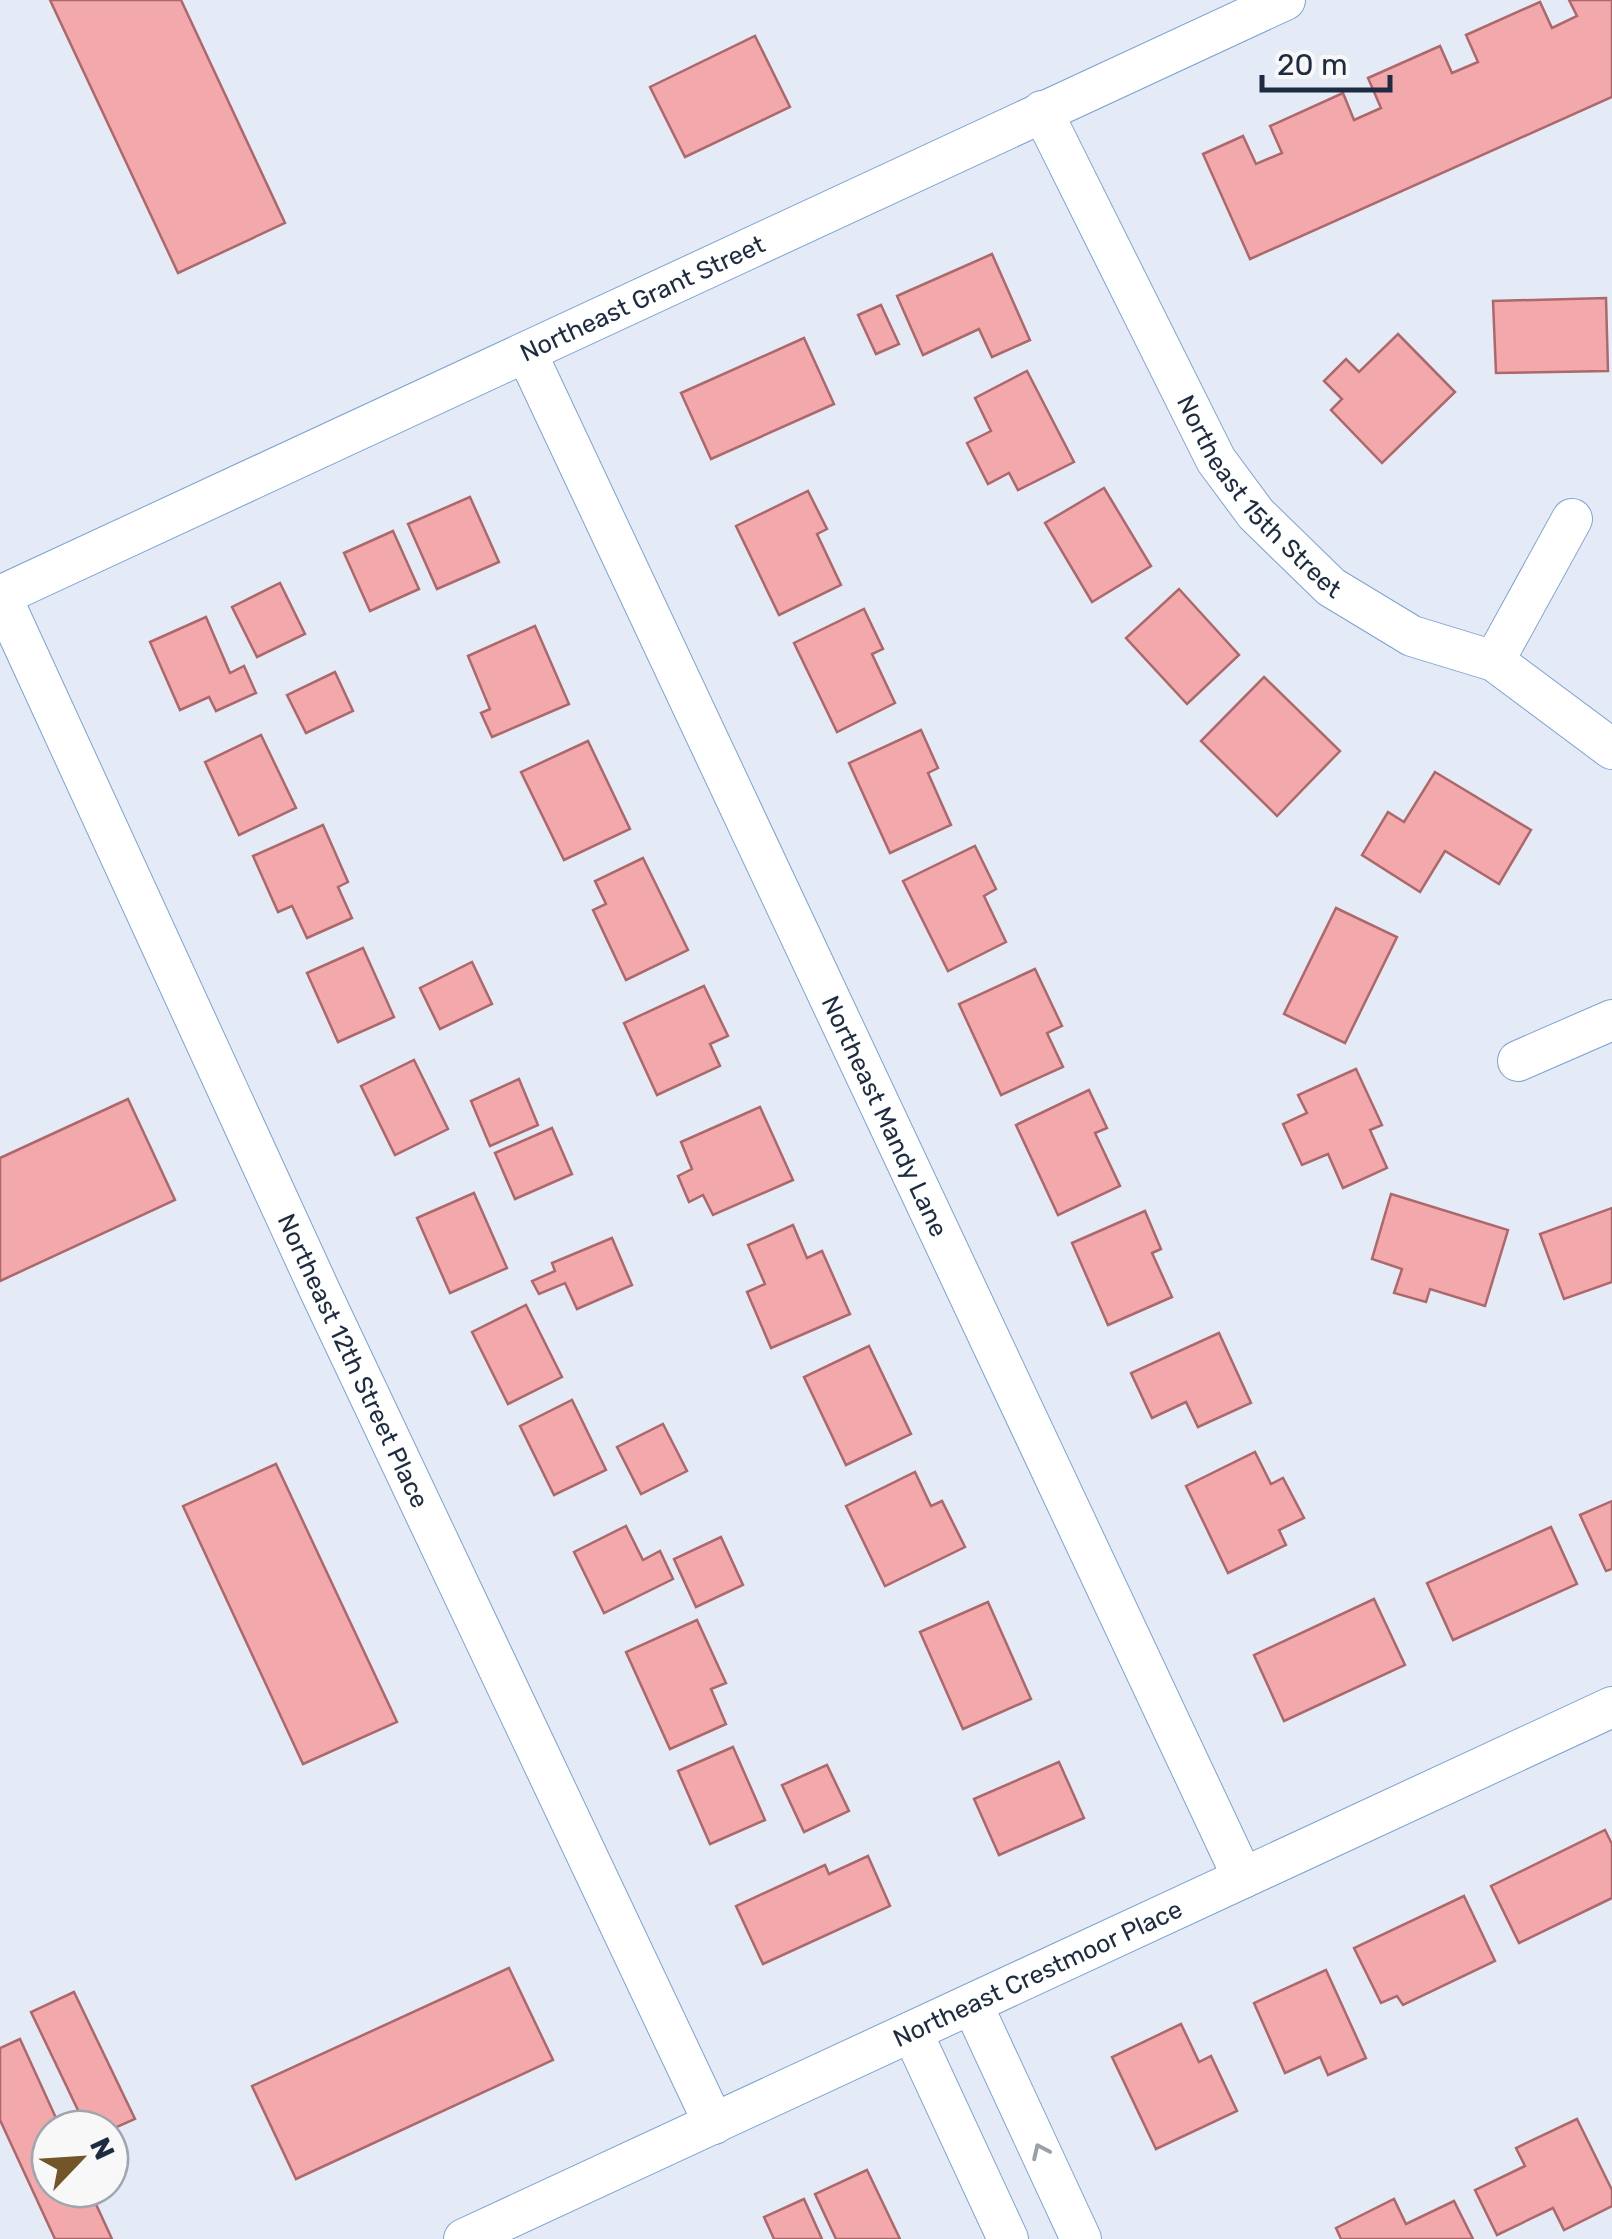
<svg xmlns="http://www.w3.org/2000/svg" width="1612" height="2239" font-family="Rubik,sans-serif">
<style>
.building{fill:#f3a9ab;stroke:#ac686b;stroke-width:2.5}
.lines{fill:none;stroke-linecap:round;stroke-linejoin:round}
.street-casing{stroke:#7da2d6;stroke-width:42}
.street{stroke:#fff;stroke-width:40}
.oneway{stroke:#99a0aa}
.labels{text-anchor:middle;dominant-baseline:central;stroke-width:9;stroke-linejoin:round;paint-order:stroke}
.street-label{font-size:25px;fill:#1d2c41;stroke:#f8f8f8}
</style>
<rect width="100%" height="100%" fill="#e4ebf7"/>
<g class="building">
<polygon points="50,0 181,0 285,223 178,273"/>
<polygon points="1569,0 1612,0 1612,97 1250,259 1203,154 1243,136 1256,164 1282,153 1270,126 1343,93 1354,120 1381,108 1368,78 1440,46 1452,73 1478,62 1466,35 1540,2 1552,28 1577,16"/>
<polygon points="755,36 790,107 685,157 650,87"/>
<polygon points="992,254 1030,340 992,357 979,329 923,355 897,296"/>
<polygon points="1606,298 1608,371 1496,373 1493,301"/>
<polygon points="881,305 899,344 876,354 858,315"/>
<polygon points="1398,334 1455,392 1382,463 1331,410 1342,399 1324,381 1346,359 1359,372"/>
<polygon points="804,338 834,404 711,459 681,393"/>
<polygon points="1027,371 1074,462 1018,490 1009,473 988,484 967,443 991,431 975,398"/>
<polygon points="1104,488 1151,566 1092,602 1045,523"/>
<polygon points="808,491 827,529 817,534 841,585 779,615 736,526"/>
<polygon points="470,497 499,562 437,589 408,524"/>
<polygon points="393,531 419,589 370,611 344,553"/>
<polygon points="280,583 305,634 257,657 232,607"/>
<polygon points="1179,589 1239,655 1187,704 1126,638"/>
<polygon points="864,609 883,649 872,654 895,703 837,732 794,643"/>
<polygon points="206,617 230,673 244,666 256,693 216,711 209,697 180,710 150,642"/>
<polygon points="535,626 569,704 492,737 481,713 490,709 468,656"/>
<polygon points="335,672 353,711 306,733 287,695"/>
<polygon points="1264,677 1340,751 1277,816 1201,741"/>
<polygon points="921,730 938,768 928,773 951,825 890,853 849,763"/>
<polygon points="261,735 296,808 239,835 205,762"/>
<polygon points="588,741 630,829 564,860 521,772"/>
<polygon points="1435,772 1531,830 1499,884 1445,851 1420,892 1362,855 1388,812 1404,822"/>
<polygon points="323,825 348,882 338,887 352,918 307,938 292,906 278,912 253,856"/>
<polygon points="975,846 996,889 984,896 1006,942 948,971 903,881"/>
<polygon points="643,858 688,950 626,980 593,910 606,904 595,881"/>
<polygon points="1336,908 1397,937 1345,1043 1284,1014"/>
<polygon points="363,948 394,1017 338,1042 307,973"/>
<polygon points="472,962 492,1004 440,1029 420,988"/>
<polygon points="1035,969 1062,1026 1047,1033 1063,1067 1001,1095 959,1004"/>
<polygon points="704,986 728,1036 710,1044 720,1066 657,1095 624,1023"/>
<polygon points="414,1060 448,1129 395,1155 361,1086"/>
<polygon points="1356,1069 1382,1125 1370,1130 1387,1168 1343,1188 1328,1154 1302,1165 1283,1124 1307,1113 1298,1095"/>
<polygon points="519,1079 538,1125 490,1146 471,1101"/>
<polygon points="1089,1090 1107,1128 1095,1133 1120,1186 1058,1215 1016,1125"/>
<polygon points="128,1099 175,1200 0,1281 0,1158"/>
<polygon points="760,1107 793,1180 713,1215 703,1195 689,1202 678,1176 692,1169 681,1142"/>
<polygon points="552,1128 572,1174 515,1199 495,1153"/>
<polygon points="474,1193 507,1268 450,1293 417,1218"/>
<polygon points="1391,1194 1508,1230 1485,1306 1430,1289 1426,1302 1394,1293 1402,1269 1372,1259"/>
<polygon points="1612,1208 1612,1282 1564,1299 1540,1234"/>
<polygon points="1145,1211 1161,1249 1152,1253 1172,1297 1108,1325 1072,1243"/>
<polygon points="793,1225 807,1258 822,1251 850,1314 771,1348 747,1292 765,1284 748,1245"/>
<polygon points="612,1238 632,1285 577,1309 565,1283 539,1294 532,1281 555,1271 552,1263"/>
<polygon points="526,1305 562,1377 508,1404 472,1332"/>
<polygon points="1219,1333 1251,1403 1198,1427 1186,1402 1152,1418 1131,1373"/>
<polygon points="869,1346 911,1434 846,1465 804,1377"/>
<polygon points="572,1400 606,1470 554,1495 520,1426"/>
<polygon points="663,1424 687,1471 641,1494 617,1447"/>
<polygon points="1255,1452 1271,1484 1283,1478 1304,1518 1279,1530 1286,1545 1228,1573 1186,1486"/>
<polygon points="276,1464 397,1722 303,1764 183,1506"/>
<polygon points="915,1472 931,1506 942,1501 965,1547 885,1586 846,1506"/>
<polygon points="1612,1501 1612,1569 1606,1571 1580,1515"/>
<polygon points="626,1526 643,1560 660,1551 673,1579 604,1613 574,1552"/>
<polygon points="1551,1527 1577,1584 1453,1640 1427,1583"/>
<polygon points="721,1537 743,1585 696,1607 674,1559"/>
<polygon points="1374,1599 1405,1665 1284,1721 1254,1655"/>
<polygon points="988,1602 1031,1699 963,1729 920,1632"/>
<polygon points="697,1620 726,1683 711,1689 726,1724 670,1749 626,1652"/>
<polygon points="733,1747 765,1820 710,1844 678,1771"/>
<polygon points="1059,1762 1084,1818 999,1855 974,1799"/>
<polygon points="827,1765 849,1811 804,1832 782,1785"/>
<polygon points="1605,1830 1612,1844 1612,1898 1519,1943 1491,1886"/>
<polygon points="868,1856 890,1906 763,1964 736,1906 825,1865 829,1874"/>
<polygon points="1464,1896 1495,1961 1403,2005 1397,1996 1381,2003 1354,1948"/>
<polygon points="509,1968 553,2060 296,2179 252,2086"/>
<polygon points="1326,1970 1366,2058 1328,2075 1320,2057 1285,2073 1254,2003"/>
<polygon points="74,1992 135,2119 110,2130 87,2129 31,2012"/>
<polygon points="1181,2024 1199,2062 1211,2056 1237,2111 1156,2149 1112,2057"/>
<polygon points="20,2039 61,2129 50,2129 50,2189 89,2189 112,2239 55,2239 0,2120 0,2048"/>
<polygon points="1577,2119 1612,2190 1612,2206 1564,2230 1553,2208 1497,2235 1475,2190 1525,2166 1516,2148"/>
<polygon points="867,2170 900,2239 836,2239 815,2194"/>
<polygon points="804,2199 822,2239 774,2239 764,2217"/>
<polygon points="1394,2199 1406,2224 1454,2201 1473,2239 1341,2239 1336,2228"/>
</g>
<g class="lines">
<defs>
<g id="street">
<path id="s1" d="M1042,111l174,349 40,54 75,73 81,49 82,25 118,88"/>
<path id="s2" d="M527,354l716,1524"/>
<path id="s3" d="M0,596l1285,-596"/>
<path id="s4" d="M1,596l319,695 394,833"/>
<polyline points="1494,661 1572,519"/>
<polyline points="1518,1061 1612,1020"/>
<polyline points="972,2004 1081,2239"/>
<polyline points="912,2032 1008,2239"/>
<path id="s5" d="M464,2239l1148,-532"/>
</g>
</defs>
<use href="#street" class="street-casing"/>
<use href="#street" class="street"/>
</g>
<defs><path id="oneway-chevron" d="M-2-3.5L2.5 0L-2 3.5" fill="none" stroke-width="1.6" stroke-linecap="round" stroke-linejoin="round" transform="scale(2.5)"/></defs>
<use class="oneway" href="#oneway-chevron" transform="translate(1040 2151) rotate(-115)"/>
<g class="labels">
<g class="street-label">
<text stroke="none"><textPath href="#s3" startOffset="708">Northeast Grant Street</textPath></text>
<text stroke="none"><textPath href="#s1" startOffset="445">Northeast 15th Street</textPath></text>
<text stroke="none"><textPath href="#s2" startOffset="842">Northeast Mandy Lane</textPath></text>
<text stroke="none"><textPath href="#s4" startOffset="842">Northeast 12th Street Place</textPath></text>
<text stroke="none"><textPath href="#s5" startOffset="632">Northeast Crestmoor Place</textPath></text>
</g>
</g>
<g transform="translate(80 2159) rotate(65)"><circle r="48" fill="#f8f8f8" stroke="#a0a6af" stroke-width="2.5"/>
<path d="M0-8L18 38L0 25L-18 38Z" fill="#725629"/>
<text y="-15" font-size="28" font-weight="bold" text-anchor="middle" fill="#1d2c41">N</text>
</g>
<path d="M1262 75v15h128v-15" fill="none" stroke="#1d2c41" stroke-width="5"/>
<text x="1277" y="75" font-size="30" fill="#1d2c41" stroke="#f8f8f8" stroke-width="8" paint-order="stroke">20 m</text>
</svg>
